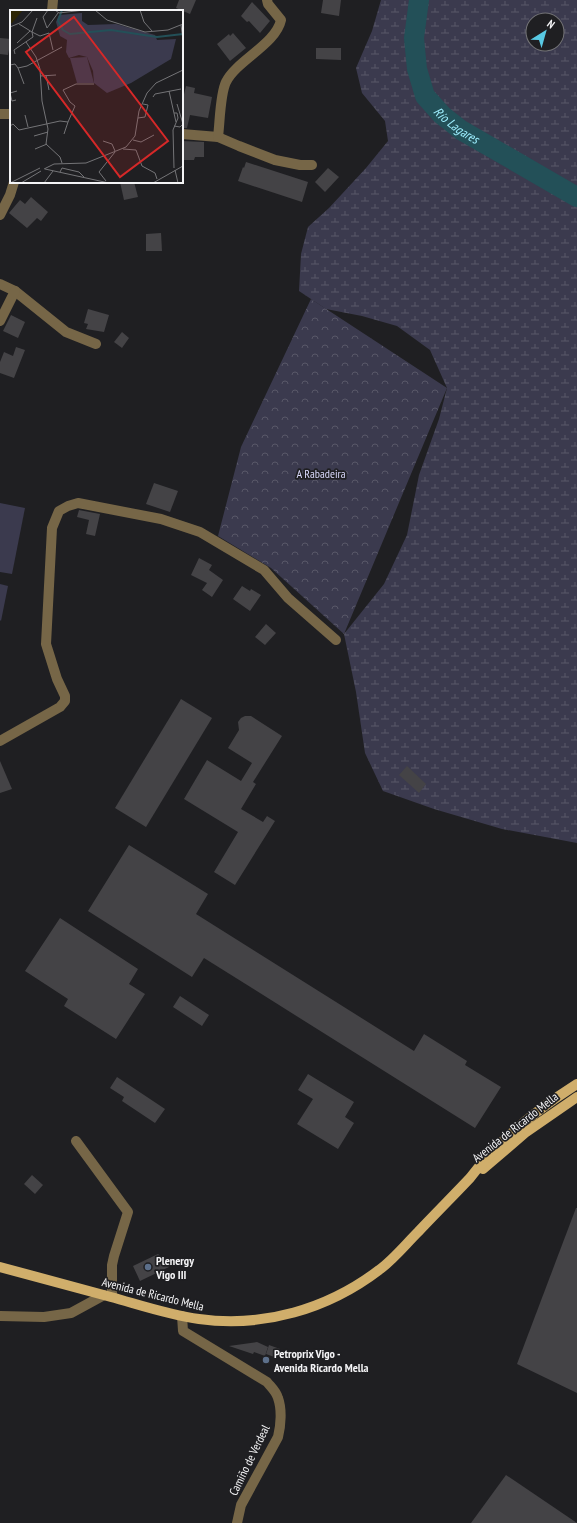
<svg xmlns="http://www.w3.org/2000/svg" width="577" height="1523" font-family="'PT Sans Narrow',sans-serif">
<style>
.wetland{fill:url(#wetland-marsh);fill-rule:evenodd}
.park{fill:url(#park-crowns)}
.pitch{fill:#3b3a4e}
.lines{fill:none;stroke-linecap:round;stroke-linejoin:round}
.river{stroke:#235058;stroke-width:20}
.building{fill:#444346}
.minor{stroke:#766647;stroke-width:10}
.major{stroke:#d0ae6b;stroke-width:10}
.service-dot{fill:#5c6f8a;stroke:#1f1f22;stroke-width:1.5}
.labels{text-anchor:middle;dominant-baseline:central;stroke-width:3.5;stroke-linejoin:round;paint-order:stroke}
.park-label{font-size:12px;fill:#d9d8fb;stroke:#1f1f22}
.street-label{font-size:12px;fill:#f4f4f6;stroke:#1f1f22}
.poi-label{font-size:12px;font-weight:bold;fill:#f4f4f6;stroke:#1f1f22;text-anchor:start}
.water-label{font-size:13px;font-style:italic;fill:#9cecfc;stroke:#1f1f22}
.inset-river{fill:none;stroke:#235058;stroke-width:2}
.inset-road{fill:none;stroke:#747477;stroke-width:1}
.view{fill:#d62828;fill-opacity:0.15;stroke:#d62828;stroke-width:2}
.inset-edge{fill:none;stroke:#f4f4f6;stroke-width:2}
</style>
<defs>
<pattern id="wetland-marsh" width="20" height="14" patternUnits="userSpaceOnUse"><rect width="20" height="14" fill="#3b3a4e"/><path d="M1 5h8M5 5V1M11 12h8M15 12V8" fill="none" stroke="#585768"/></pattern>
<pattern id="park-crowns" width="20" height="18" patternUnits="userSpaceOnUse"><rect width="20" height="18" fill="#3b3a4e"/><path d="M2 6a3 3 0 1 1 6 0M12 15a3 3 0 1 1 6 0" fill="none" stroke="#585768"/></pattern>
</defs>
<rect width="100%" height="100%" fill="#1f1f22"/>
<path class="wetland" d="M381,0h196v843l-75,-14 -68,-20 -51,-18 -18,-38 -9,-61 -12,-58 40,-50 23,-49 12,-60 20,-56 8,-31 -17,-38 -33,-24 -35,-10 -36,-7 -27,-18 2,-37 7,-27 21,-19 37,-40 22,-27 -3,-20 -23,-28 -6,-25 16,-37zM533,20h24v24h-24z"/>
<polygon class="park" points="311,299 447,388 344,634 271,568 218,536 241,447"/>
<g class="pitch">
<polygon points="0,503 25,508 12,574 0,572"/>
<polygon points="0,584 8,586 1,621 0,620"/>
</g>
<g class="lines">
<path class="river" id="s1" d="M419,0l-5,38 3,31 8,27 17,19 19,15 116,67"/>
</g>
<g class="building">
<polygon points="179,0 196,0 190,14 176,8"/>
<polygon points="323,0 341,0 339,16 321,13"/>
<polygon points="252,2 270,21 260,33 249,21 247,22 241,16"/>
<polygon points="233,33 246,48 230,61 217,44 229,34 230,36"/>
<polygon points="0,38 11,39 8,55 0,54"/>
<polygon points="316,48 341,48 341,60 316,59"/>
<polygon points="186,86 195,88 194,93 212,97 208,118 190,115 187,128 182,128 182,103"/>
<polygon points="182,141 204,142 204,157 195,157 194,160 182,160"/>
<polygon points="246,162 308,182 302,202 238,181 243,167 244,168"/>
<polygon points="328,168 339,177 325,192 315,182"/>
<polygon points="120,182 134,182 138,197 124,200"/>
<polygon points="31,197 48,212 41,221 37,218 27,228 9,213 20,200 25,204"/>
<polygon points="161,233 162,251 146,251 146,234"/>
<polygon points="88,309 109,315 104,332 86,329 88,324 84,323"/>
<polygon points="11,315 25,322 18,338 3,331"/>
<polygon points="122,332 129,338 122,348 114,342"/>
<polygon points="16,347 25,350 14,378 0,373 0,362 4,352 13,356"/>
<polygon points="154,483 178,491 170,512 146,504"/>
<polygon points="79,510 100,514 95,536 86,534 89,520 77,517"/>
<polygon points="199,558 212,565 209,570 223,580 212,597 202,590 207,583 191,575"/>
<polygon points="242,586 250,591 251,589 261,595 250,611 233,599"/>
<polygon points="266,624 276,633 265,645 255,637"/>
<polygon points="181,699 212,718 146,827 115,808"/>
<polygon points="245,716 251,716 282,736 253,782 256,784 241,809 263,822 267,816 275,821 235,885 214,872 238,832 184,799 207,760 241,781 252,763 228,748 239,730 238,722 241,718"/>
<polygon points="0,761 12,789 0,793"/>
<polygon points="407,766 426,784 419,793 399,775"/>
<polygon points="129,845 208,894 196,914 414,1051 424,1034 467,1061 465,1065 501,1087 475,1128 204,958 192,977 88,911"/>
<polygon points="60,918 138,969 129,984 145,994 116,1039 64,1006 68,999 25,971"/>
<polygon points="180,996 209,1015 202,1026 173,1007"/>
<polygon points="308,1074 354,1102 345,1117 354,1123 338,1149 297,1124 313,1099 298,1090"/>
<polygon points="117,1077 165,1109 155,1123 122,1101 124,1097 110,1088"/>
<polygon points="32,1175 43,1185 35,1194 24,1184"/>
<polygon points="576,1208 577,1208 577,1393 517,1364"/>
<polygon points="158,1254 166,1261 169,1267 140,1281 133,1266"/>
<polygon points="257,1342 268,1347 265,1356 254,1352 253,1354 229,1346"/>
<polygon points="269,1345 280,1349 277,1358 266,1354"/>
<polygon points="506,1475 577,1523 471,1523"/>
</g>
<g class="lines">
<g class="minor">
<polyline points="52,11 53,0"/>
<polyline points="0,114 11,114"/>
<polyline points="182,134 218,137 239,146 275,160 300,165 312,165"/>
<path d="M218,137c2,-15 2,-43 8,-55 10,-21 50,-38 55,-62l-13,-16 -1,-4"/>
<polyline points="0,215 10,195 14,182"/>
<polyline points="0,284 15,291 66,332 96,344"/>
<polyline points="0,321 15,291"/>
<polyline points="0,741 60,707 65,701 65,696 57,679 46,644 52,528 59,511 68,506 78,503 161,519 200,532 264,570 288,598 336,640"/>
<polyline points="76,1141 128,1212 114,1256 112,1265 112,1297"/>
<polyline points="0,1316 44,1317 71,1313 104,1295"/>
<path d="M182,1316l1,15 84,51c4,5 9,9 11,16 4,11 3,27 0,39l-37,68 -4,18"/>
</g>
<g class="major">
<polyline points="483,1169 525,1133 577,1097"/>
<path d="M0,1267c37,10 74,20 111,30 29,8 58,18 88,22 64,9 129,-10 180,-49 14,-10 26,-25 39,-38 17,-18 35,-36 52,-54 29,-39 66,-68 107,-94"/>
</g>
</g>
<g class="service-dot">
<circle cx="148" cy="1267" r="4"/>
<circle cx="266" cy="1360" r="4"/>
</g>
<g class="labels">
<g class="park-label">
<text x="321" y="473">A Rabadeira</text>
</g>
<g class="street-label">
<text transform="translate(515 1127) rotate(-38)">Avenida de Ricardo Mella</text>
<text transform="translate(153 1294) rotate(14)">Avenida de Ricardo Mella</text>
<text transform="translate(249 1460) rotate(-64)">Camiño de Verdeal</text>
</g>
<g class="poi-label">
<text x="156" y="1260">Plenergy<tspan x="156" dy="14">Vigo III</tspan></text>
<text x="274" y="1353">Petroprix Vigo -<tspan x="274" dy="14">Avenida Ricardo Mella</tspan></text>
</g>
<g class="water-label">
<text stroke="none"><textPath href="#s1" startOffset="141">Río Lagares</textPath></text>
</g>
</g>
<g transform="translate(10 10)">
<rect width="173" height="173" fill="#1f1f22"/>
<path d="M72,3v8l6,4 28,-1 39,11 2,5 19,-1 -5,20 -40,24 -24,10 -13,-10 -1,-12 -6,-14 -8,-2 -10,3 -3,-6 1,-12 -7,-4 -4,-14 3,-7z" fill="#3b3a4e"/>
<path d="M0,0h13l-11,13h-2z" fill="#2e2604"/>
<path d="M77,47l7,26h-17l-7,-25z" fill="#3b3a4e"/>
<path class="inset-river" d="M52,0l-4,11 5,9 7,4 41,-4 46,7 26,-3"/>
<path class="inset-road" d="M38,0l-5,7 4,11 11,-15M45,0l4,3 25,-3M85,0l12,10 38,12 23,-2 15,-6M130,0l4,12 8,9M27,8l-5,14 8,4 9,-3M171,15l2,15M0,17l12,-5 11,-12M39,23l4,17M16,32l10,15 4,12 2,32 6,28 -2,15 14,13 2,6M7,33l13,-12M5,44l-1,-4 19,-13 -1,-5 -13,-8M0,55l5,-1 3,4 9,-2 35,-19M8,58l6,16M36,65l3,15M30,66l16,-1M159,81l7,31M143,87l2,-3 26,-5M6,90l-4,1 -2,-8 7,-2M15,105l3,12M128,108l7,-1 3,-12 -5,-1M0,116l3,-2 6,6 41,-9 8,1 7,-16 -5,-4 -7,-12 13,-6h18M164,116l6,1 3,-3 -6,-20M54,124l4,-12M24,126l14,-4M123,130l8,2 13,-7M93,131l9,3 3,7M25,139l12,-5M113,139l13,1 6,16 13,7 2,6M164,158l-1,-38 5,-12 -1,-5h-3M34,159l10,-5 32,-1 40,-16 9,-11 4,-25 8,-18 9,-10 27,-13M35,159l64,14M165,160l3,13M50,162l2,-4 17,4 5,5M96,171l-7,-9 16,-20M0,173l30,-15M11,173l20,-12M34,173l9,-12M143,173l30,-17"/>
<path class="view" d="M64,7l94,124 -48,36 -94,-125z"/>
<rect width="173" height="173" class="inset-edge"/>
</g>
<g transform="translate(545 32) rotate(37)"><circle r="19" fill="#1f1f22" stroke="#747477"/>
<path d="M0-3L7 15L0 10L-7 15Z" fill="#58c9e3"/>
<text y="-6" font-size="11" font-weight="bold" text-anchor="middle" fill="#f4f4f6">N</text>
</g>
</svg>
